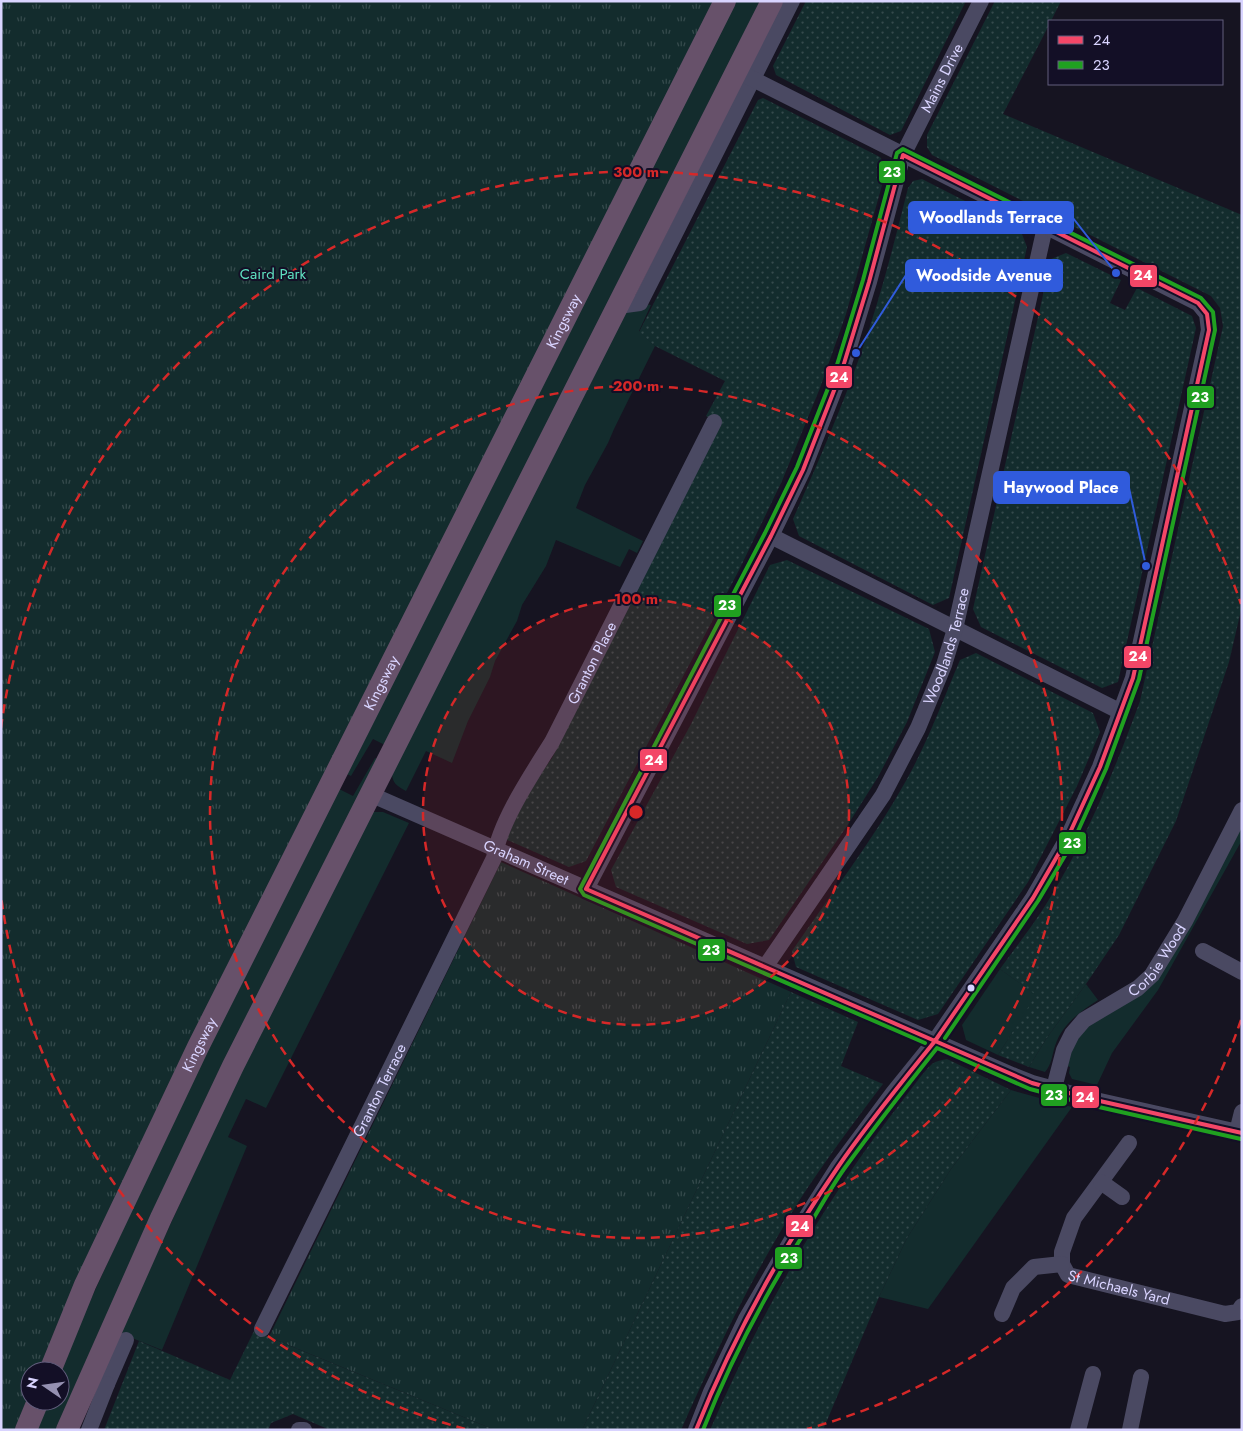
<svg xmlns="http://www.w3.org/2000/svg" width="1243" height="1431" font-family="Jost,sans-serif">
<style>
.grass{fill:#132c2d}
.park{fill:url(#park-tufts)}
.garden{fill:url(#garden-dots)}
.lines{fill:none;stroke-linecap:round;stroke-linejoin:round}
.minor{stroke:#4a4962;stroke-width:16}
.highway{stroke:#67516a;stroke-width:22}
.bus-1-casing{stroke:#130f26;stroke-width:8}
.bus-2-casing{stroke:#130f26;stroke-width:8}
.bus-1{stroke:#f34667;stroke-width:4}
.bus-2{stroke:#20a020;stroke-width:4}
.ring{fill:none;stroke:#d62828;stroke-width:2.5;stroke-dasharray:9 6}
.bus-dot{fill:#d9d4ff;stroke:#130f26;stroke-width:2}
.labels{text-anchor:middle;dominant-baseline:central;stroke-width:4;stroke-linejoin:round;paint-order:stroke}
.street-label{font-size:15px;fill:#d9d4ff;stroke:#130f26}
.park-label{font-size:15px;fill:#5fe0c0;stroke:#130f26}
.centre{fill:#d62828;stroke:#130f26;stroke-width:2.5}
.ring-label{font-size:15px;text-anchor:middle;font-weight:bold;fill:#d62828;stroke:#130f26;stroke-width:4;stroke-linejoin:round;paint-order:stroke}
.leader{fill:none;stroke:#305bdc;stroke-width:2}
.callout-dot{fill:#305bdc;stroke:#130f26;stroke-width:2}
.callout{fill:#305bdc;stroke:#305bdc;stroke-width:2}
.callout-label{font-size:16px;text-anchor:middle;font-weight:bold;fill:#fff}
.line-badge{stroke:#130f26;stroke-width:2}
.badge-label{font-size:14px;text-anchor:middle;font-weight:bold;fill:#fff}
</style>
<defs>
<pattern id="park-tufts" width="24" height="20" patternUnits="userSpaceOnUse" patternTransform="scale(1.25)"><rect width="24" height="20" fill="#132c2d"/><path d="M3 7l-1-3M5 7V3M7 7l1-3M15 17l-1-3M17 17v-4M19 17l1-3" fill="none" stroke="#354a4c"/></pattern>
<pattern id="garden-dots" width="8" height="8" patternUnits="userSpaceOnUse" patternTransform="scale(1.25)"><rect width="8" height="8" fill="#132c2d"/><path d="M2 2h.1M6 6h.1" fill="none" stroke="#354a4c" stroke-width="1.8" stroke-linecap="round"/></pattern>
</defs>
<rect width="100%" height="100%" fill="#161421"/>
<g class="grass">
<polygon points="735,1 763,1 387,746 373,739 351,776 347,774"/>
<path d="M640,303l11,2 -12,26 16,15 -41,83 -6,14 -23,42 -9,23 67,33 -6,12 -8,-4 -9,18 -64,-27 -10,26 -24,39 -5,16 -22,40 -5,16 -22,44 -16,42 -26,-12 -20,40c-9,-5 -14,-8 -14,-18l231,-461z"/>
<polygon points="375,758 380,760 60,1430 34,1430 45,1401 60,1401 60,1371 58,1371 205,1050 337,788 353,796"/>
<polygon points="373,812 383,812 409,823 266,1108 246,1099 228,1137 247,1146 162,1350 127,1336 105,1365 242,1070"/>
<polygon points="1242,823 1242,840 1158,990 1112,1053 1097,1085 1072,1079 1069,1073 1070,1067 1067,1066 1071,1049 1081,1032 1101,1017 1143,991"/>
<polygon points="1000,969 1037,995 998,1055 966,1040 962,1025"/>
<path d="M1086,984l12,16c-18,12 -36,24 -43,46 -3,9 -3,18 -10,26l-16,-5 17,-28z"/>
<polygon points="1011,1090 1072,1107 928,1309 879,1297 907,1238 951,1169"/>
</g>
<g class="park">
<polygon points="1,1 717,1 41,1371 30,1371 30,1398 17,1430 1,1430"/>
<polygon points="501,862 791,992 582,1430 495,1430 269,1337"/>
</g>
<g class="garden">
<polygon points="806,1 966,1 901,131 890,135 776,75 773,66"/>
<path d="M995,1h66l-10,20h-2v4l-46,89 239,101v391l-13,56 -53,159 -57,114 -33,49 -40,55 -17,28 -31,-12 38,-60 -36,-26c15,-21 31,-41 45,-63 39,-62 70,-136 95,-205l83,-375 -3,-18 -9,-12 -279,-141 -5,-8v-12z"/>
<polygon points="763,98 880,157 885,164 886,171 846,314 820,388 782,481 739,570 586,861 569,867 505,839 525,796 552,758 721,423 706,416 725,381 655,346 639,332 758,100"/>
<path d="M922,179l98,50 7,18 -78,351 -16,7 -134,-69 -6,-17c24,-54 48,-109 68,-166 19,-54 33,-109 47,-165l5,-7z"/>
<polygon points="1066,253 1121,280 1110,303 1125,310 1137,288 1192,316 1196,328 1118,682 1102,688 981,627 973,609 1051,259"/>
<polygon points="787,560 929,629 935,652 907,722 878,777 847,826 769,940 747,944 616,887 611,870 690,726 770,565"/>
<path d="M976,653l117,60 7,19 -23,54 -49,96 -90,132 -20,6 -122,-53 -4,-16c39,-57 82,-112 115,-172 21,-38 36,-79 53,-119z"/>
<path d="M791,992l67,30 -17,44 42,18c-29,38 -58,77 -84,117 -46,73 -83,150 -118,229h-99z"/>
<path d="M947,1059l64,31 -60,79 -44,69 -28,59 -56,133h-113c50,-115 112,-226 189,-325 9,-11 24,-33 33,-41 4,-3 10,-4 15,-5z"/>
<polygon points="254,1331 495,1430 330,1430 293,1414 271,1423 268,1430 104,1430 139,1341 230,1380"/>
</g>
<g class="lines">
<g class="minor">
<polyline points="618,306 640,303 792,1"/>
<polyline points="771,536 1121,712"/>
<path id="s1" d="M372,795l640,280 20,8 59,16 151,34"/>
<path id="s2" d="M586,889l185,-353 32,-66 39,-100 27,-88 34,-127 78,-154"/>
<polyline points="1203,951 1242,972"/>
<path id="s3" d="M765,967l118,-172 35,-67 26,-63 11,-36 90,-402"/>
<path id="s4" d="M1054,1088l10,-38 8,-16 12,-14 54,-32 14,-13 33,-54 57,-111"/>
<polyline points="1237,1132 1242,1112"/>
<path id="s5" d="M1129,1143l-55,75 -12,34v12l6,11 157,39 13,-2 4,-6"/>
<polyline points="1101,1182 1122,1197"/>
<polyline points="1002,1314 1013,1288 1034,1267 1062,1264"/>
<path id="s6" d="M262,1329l232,-471c6,-37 38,-84 58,-116l162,-320"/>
<polyline points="90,1377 107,1384 126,1340"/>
<polyline points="89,1430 107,1384"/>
<polyline points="299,1430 304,1430"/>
<polyline points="696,1430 711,1392 746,1319 790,1243 838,1167 893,1093 935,1041 1033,898 1067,839 1100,767 1133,678 1209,330 1207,314 1198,303 737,71"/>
<polyline points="1078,1430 1093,1374"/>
<polyline points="1130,1430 1141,1377"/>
</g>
<g class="highway">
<path id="s7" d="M50,1371l35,-86 113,-238 527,-1046"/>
<polyline points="26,1430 38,1401"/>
<polyline points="67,1430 161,1218 233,1066 772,1"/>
</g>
<defs>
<g id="bus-1">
<polygon points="903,155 1198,303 1207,314 1209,330 1133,678 1100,767 1067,839 1033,898 935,1041 586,889 771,536 803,470 842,370 869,282"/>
<polyline points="935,1041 1032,1083 1091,1099 1242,1133"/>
<path d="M696,1430c37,-93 86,-181 142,-263 30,-44 64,-85 97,-126"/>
</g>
<g id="bus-2">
<polyline points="925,1043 584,895 580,889 765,533 797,467 836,368 863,280 897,153 903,149 1201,298 1213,312 1215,330 1139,679 1106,769 1073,842 1038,901 945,1038"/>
<path d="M703,1430c29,-74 66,-143 109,-209 10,-17 20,-35 32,-52 30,-41 61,-81 93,-121l93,41 60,16 151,34"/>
</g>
</defs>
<use href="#bus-1" class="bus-1-casing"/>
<use href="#bus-2" class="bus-2-casing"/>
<use href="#bus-1" class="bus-1"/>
<use href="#bus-2" class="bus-2"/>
</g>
<circle cx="636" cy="812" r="213" fill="#d62828" fill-opacity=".12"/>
<g class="ring">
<circle cx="636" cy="812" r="213"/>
<circle cx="636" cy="812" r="426"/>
<path d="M1241 1020A640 640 0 0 1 807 1429M465 1429A640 640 0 0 1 1 896M1 728A640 640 0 0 1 1241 604"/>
</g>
<circle class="bus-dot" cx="971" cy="988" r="4.5"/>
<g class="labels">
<g class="street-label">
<text stroke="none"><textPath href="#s2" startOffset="889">Mains Drive</textPath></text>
<text stroke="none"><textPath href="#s7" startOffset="1169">Kingsway</textPath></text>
<text stroke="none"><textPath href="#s3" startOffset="371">Woodlands Terrace</textPath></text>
<text stroke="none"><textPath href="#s6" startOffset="744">Granton Place</textPath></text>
<text stroke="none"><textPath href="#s7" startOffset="764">Kingsway</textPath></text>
<text stroke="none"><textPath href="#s1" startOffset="168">Graham Street</textPath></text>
<text stroke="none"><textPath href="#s4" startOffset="172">Corbie Wood</textPath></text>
<text stroke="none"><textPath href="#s7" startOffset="359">Kingsway</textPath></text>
<text stroke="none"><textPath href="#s6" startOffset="266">Granton Terrace</textPath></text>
<text stroke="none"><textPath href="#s5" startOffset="206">St Michaels Yard</textPath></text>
</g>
<g class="park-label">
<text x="273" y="274">Caird Park</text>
</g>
</g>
<circle cx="636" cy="812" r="8" class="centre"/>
<g class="ring-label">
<text x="636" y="177">300 m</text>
<text x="636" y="391">200 m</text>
<text x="636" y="604">100 m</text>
</g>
<path class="leader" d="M1116 273L1073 218M856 353L906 275M1146 566L1129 488"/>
<g class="callout-dot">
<circle cx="1116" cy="273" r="5"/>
<circle cx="856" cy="353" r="5"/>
<circle cx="1146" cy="566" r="5"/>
</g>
<g class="callout">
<rect x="909" y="202" width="164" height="31" rx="5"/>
<rect x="906" y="260" width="156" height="31" rx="5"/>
<rect x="994" y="472" width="135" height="31" rx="5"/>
</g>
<g class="callout-label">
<text x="991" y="223">Woodlands Terrace</text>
<text x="984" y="281">Woodside Avenue</text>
<text x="1061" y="493">Haywood Place</text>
</g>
<g class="line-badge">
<rect x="878" y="160" width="28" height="24" rx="5" fill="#20a020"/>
<rect x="1129" y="264" width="29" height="24" rx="5" fill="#f34667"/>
<rect x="825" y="365" width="28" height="24" rx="5" fill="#f34667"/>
<rect x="1186" y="385" width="29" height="24" rx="5" fill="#20a020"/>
<rect x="713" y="594" width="29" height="24" rx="5" fill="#20a020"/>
<rect x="1123" y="645" width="29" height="24" rx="5" fill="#f34667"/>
<rect x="639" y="748" width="29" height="24" rx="5" fill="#f34667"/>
<rect x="1058" y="831" width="29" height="24" rx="5" fill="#20a020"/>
<rect x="697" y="938" width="29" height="24" rx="5" fill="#20a020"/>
<rect x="1040" y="1083" width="28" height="24" rx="5" fill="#20a020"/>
<rect x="1071" y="1085" width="29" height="24" rx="5" fill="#f34667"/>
<rect x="785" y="1214" width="29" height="24" rx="5" fill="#f34667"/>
<rect x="774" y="1246" width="29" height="24" rx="5" fill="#20a020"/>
</g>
<g class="badge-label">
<text x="892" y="177">23</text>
<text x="1143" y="280">24</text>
<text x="839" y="382">24</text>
<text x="1200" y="402">23</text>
<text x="727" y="610">23</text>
<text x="1138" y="661">24</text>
<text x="654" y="765">24</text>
<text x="1072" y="848">23</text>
<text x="711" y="955">23</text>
<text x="1054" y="1100">23</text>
<text x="1085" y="1102">24</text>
<text x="800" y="1231">24</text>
<text x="789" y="1263">23</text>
</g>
<rect width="1243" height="1431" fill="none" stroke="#d9d4ff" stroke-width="5"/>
<rect x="1048" y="20" width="175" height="65" fill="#130f26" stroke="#625e7d"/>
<rect x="1058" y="36" width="25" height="8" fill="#f34667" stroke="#625e7d"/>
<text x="1093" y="45" font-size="15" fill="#d9d4ff">24</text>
<rect x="1058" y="61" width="25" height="8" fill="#20a020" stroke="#625e7d"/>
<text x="1093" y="70" font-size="15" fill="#d9d4ff">23</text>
<g transform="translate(45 1386) rotate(283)"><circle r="24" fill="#130f26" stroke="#625e7d"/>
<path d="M0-4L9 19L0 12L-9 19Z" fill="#9591b1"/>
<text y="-8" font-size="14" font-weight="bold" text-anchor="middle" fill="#d9d4ff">N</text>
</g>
</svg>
